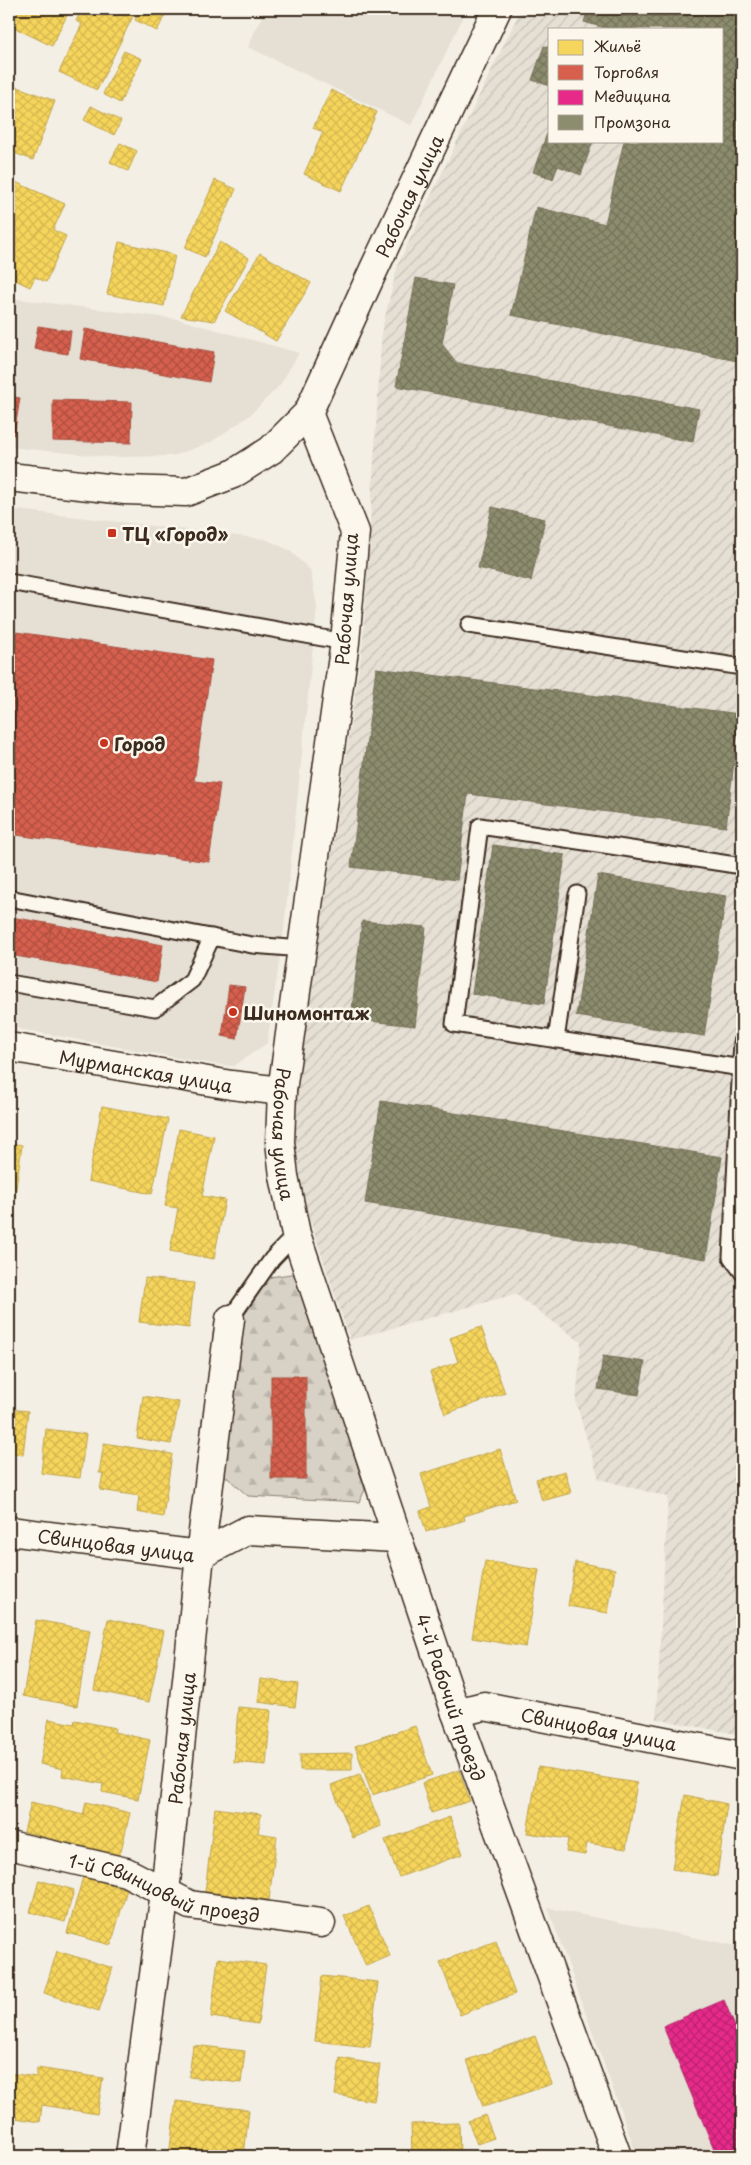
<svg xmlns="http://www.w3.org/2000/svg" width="751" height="2165" font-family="'Playpen Sans',sans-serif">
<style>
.built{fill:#e5dfd4}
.industrial{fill:url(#industrial-furrows);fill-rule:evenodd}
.forest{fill:url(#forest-firs);stroke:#8a7e72}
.homes{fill:url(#homes-cross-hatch);stroke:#bea249}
.shops{fill:url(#shops-cross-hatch);stroke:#a8503f}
.health{fill:url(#health-cross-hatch);stroke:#b3296a}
.industry{fill:url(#industry-cross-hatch);stroke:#746f56}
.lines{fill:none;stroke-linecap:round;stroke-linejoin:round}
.lane-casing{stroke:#3b2a1e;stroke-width:19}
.street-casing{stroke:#3b2a1e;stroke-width:31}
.primary-casing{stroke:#3b2a1e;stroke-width:31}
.lane{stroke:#fbf7ec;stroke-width:15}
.street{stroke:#fbf7ec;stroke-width:28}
.primary{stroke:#fbf7ec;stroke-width:28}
.poi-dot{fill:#c8321e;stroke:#fbf7ec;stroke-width:2}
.labels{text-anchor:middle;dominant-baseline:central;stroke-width:5;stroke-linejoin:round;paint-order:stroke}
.street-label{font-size:18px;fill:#3b2a1e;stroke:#fbf7ec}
.poi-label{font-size:18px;font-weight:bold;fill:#3b2a1e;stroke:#fbf7ec;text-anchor:start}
</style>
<defs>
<pattern id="industrial-furrows" width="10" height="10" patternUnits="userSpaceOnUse" patternTransform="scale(1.25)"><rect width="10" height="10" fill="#e5dfd4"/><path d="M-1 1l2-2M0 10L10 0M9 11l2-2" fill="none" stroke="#c5c0b6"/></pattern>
<pattern id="forest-firs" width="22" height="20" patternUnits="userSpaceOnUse" patternTransform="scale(1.25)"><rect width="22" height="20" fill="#d8d1c6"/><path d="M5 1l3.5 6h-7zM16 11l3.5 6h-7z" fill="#bab4aa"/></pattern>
<pattern id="homes-cross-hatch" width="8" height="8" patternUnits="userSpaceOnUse" patternTransform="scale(1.25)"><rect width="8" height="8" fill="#f6d55c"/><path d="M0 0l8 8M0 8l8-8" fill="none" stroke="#d4b750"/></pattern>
<pattern id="shops-cross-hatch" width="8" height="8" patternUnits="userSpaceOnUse" patternTransform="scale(1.25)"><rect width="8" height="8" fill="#d6604d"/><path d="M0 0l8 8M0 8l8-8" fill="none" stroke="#af4f3f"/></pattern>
<pattern id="health-cross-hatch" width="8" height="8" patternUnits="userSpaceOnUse" patternTransform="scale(1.25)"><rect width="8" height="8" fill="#e7298a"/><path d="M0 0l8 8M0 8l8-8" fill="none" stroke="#bc2370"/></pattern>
<pattern id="industry-cross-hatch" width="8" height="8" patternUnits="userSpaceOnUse" patternTransform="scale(1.25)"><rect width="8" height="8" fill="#8c8c6e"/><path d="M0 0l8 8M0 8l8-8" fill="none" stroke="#74735a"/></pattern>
</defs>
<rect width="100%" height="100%" fill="#f3efe4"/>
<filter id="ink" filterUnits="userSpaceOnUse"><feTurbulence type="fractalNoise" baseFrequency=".02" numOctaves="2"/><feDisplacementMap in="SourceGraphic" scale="10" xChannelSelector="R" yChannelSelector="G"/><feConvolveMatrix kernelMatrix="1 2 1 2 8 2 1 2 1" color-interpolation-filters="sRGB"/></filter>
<g filter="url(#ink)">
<g class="built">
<polygon points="265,9 467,9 411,125 248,47"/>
<polygon points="9,298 177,319 299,353 280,385 249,416 211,442 173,456 110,457 9,447"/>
<polygon points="9,509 265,539 289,550 310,570 317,606 284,929 267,1043 234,1066 212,1064 9,1027"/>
<polygon points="548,1908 742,1947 742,2156 637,2156"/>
</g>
<path class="industrial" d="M521,9h221v1726l-86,-16 12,-222 -69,-18 -23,-76 5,-61 -66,-48 -165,46 -46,-138 -11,-57 4,-55 66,-449 19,-312 16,-65zM550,29h172v112h-172z"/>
<polygon class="forest" points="298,1273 365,1490 359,1502 248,1496 222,1473 239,1323 270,1277"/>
<g class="homes">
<polygon points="20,9 70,9 52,46 11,26"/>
<polygon points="82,9 123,9 134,14 97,90 59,72 82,24 76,21"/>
<polygon points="140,9 168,9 157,31 135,20"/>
<polygon points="124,51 142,59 120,103 103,94"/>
<polygon points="10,84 55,101 33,160 9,151"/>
<polygon points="331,90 377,112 341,191 304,174 323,132 313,128"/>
<polygon points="91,106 121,121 114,135 84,120"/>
<polygon points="120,143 137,151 128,171 110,162"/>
<polygon points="215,180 236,189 205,257 185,248"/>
<polygon points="13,181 65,204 53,230 66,236 46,282 35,277 30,287 9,277 9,190"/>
<polygon points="119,242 175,255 164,306 107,294"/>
<polygon points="220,242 249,258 214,321 181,316"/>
<polygon points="260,253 311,283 276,341 225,311"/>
<polygon points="102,1106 168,1119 152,1194 88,1181"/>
<polygon points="179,1129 214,1136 202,1196 225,1200 214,1259 170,1251 178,1208 165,1206"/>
<polygon points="9,1143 22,1145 12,1217 9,1217"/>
<polygon points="145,1278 194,1283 189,1328 139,1322"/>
<polygon points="481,1327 505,1393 445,1414 430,1372 458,1362 450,1338"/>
<polygon points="143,1396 179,1402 171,1444 137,1438"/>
<polygon points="9,1409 28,1411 23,1455 9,1453"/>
<polygon points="46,1429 86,1434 80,1478 41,1473"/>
<polygon points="104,1443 172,1454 163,1517 137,1512 139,1496 100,1490 103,1473 99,1473"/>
<polygon points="500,1449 516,1500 464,1516 465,1520 426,1532 420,1511 431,1507 421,1474"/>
<polygon points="565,1471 571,1493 542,1501 536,1479"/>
<polygon points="485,1561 539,1570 526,1647 472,1638"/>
<polygon points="575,1562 615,1569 608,1613 568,1606"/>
<polygon points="108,1619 164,1631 149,1702 94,1690"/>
<polygon points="36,1620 90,1630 77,1706 23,1696"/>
<polygon points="261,1679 298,1684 295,1707 258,1702"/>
<polygon points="238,1707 271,1710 266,1765 234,1762"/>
<polygon points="49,1719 74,1724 75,1720 115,1728 114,1732 150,1740 138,1799 102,1792 103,1784 62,1776 63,1769 40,1764"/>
<polygon points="415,1726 432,1775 372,1795 355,1746"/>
<polygon points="352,1753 352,1770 300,1770 300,1754"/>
<polygon points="538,1767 637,1783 626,1849 587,1843 585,1855 566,1852 568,1839 527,1833"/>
<polygon points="459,1770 470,1801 431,1813 422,1783"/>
<polygon points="360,1774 381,1826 353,1838 331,1785"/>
<polygon points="685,1795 727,1804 717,1876 672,1869"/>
<polygon points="31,1802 83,1815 86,1802 130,1813 120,1855 24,1832"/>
<polygon points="215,1808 261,1814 258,1833 277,1836 269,1900 205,1892"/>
<polygon points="450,1817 463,1854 399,1877 385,1840"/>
<polygon points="83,1877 127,1889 111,1945 67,1933"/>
<polygon points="39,1880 74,1890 65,1922 30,1912"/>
<polygon points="369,1906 390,1956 366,1966 344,1916"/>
<polygon points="496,1941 515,1994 460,2015 440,1962"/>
<polygon points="57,1951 113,1968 99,2011 44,1993"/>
<polygon points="218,1958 266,1965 258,2024 211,2017"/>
<polygon points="322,1976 378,1982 370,2047 315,2041"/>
<polygon points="535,2036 552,2084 483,2107 467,2060"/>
<polygon points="193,2045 245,2051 241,2083 189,2077"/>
<polygon points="340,2058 380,2065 374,2101 335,2095"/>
<polygon points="37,2068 103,2078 97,2114 42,2105 40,2122 9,2117 9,2073 36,2077"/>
<polygon points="176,2101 249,2110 244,2156 169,2156"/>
<polygon points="485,2115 494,2138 477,2144 468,2121"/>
<polygon points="459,2123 460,2156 412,2156 411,2124"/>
</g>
<g class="shops">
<polygon points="38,326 71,331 68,354 34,349"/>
<polygon points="85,329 214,352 209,382 80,359"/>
<polygon points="9,396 20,398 14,435 9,434"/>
<polygon points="53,400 132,402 131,443 53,441"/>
<polygon points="9,631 212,660 194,781 220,784 209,862 9,834"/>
<polygon points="11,917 52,924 45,961 9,955"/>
<polygon points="52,924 163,945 157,982 45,961"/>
<polygon points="229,985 245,987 237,1039 222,1036"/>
<rect x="271" y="1376" width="35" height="103"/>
</g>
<polygon class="health" points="724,2000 742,2044 742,2156 717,2156 663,2026"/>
<g class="industry">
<polygon points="588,9 742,9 742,362 511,315 536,207 605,224 624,141 722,141 722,29 608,29 584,22"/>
<polygon points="544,46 550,47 550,86 532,80"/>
<polygon points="550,125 550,141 593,141 581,175 558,166 553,179 533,172"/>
<polygon points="416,278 453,285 442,344 457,363 699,409 693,442 396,386"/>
<polygon points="492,507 545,519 531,581 478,568"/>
<polygon points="376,668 740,714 726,827 468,794 457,880 351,867"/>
<polygon points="493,845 565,855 544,1004 472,994"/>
<polygon points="598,875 726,896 704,1036 576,1016"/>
<polygon points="362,921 426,927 415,1026 351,1019"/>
<polygon points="381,1101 722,1157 706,1259 365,1203"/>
<polygon points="603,1356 645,1362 639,1395 598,1389"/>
</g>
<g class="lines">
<defs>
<g id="lane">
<polyline points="9,582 345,642"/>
<polyline points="469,625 742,667"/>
<polyline points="742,866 480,826 454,1024 742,1068"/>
<polyline points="9,898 252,945 302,949"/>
<polyline points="9,983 155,1008 192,980 212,937"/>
<polyline points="556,1040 577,894"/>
<polyline points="742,1042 731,1257 742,1272"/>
<polyline points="230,1319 272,1259 296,1234"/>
</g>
<g id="street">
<path id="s1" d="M308,413l47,119 -10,110 -63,449 -2,51 4,34 12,58 160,479 161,443"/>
<path id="s2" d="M9,1047l222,38 51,6"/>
<path id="s3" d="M9,1531l191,24 48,-25 148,8"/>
<path id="s4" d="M456,1713l28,-7 258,50"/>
<path id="s5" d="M9,1845l117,27 64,33 131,18"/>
<path id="s6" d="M130,2156l35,-264 35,-337 30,-236"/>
</g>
<g id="primary">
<path id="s7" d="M9,477l116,13 61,2 47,-18 38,-24 37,-37 66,-144 123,-260"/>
</g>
</defs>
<use href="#lane" class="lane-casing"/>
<use href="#street" class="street-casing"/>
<use href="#primary" class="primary-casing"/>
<use href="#lane" class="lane"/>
<use href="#street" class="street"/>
<use href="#primary" class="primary"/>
</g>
</g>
<g class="poi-dot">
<rect x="107" y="528" width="10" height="10" rx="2.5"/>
<circle cx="104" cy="743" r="5"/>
<circle cx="233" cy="1012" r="5"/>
</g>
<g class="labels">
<g class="street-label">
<text stroke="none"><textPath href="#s7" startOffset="565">Рабочая улица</textPath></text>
<text transform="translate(346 599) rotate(-86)">Рабочая улица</text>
<text stroke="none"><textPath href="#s2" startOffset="139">Мурманская улица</textPath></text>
<text stroke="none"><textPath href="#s1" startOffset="735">Рабочая улица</textPath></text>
<text stroke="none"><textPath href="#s3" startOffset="108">Свинцовая улица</textPath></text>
<text stroke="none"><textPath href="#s1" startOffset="1325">4-й Рабочий проезд</textPath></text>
<text stroke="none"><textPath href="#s4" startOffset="146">Свинцовая улица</textPath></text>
<text stroke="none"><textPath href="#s6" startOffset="421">Рабочая улица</textPath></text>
<text stroke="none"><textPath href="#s5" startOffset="162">1-й Свинцовый проезд</textPath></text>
</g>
<g class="poi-label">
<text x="122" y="533">ТЦ «Город»</text>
<text x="114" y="743">Город</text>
<text x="243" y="1012">Шиномонтаж</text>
</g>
</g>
<rect width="751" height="2165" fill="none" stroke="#fbf7ec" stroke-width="30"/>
<rect x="15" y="15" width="721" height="2135" fill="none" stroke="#3b2a1e" stroke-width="2" filter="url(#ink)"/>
<rect x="548" y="28" width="175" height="115" fill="#fbf7ec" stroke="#aea59a"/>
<rect x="558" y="40" width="25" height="15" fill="#f6d55c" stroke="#aea59a"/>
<text x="594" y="52" font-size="15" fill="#3b2a1e">Жильё</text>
<rect x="558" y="65" width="25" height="15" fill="#d6604d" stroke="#aea59a"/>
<text x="594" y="78" font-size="15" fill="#3b2a1e">Торговля</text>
<rect x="558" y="90" width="25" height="15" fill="#e7298a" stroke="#aea59a"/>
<text x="594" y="102" font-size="15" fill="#3b2a1e">Медицина</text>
<rect x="558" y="115" width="25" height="15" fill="#8c8c6e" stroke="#aea59a"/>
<text x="594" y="128" font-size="15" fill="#3b2a1e">Промзона</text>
</svg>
